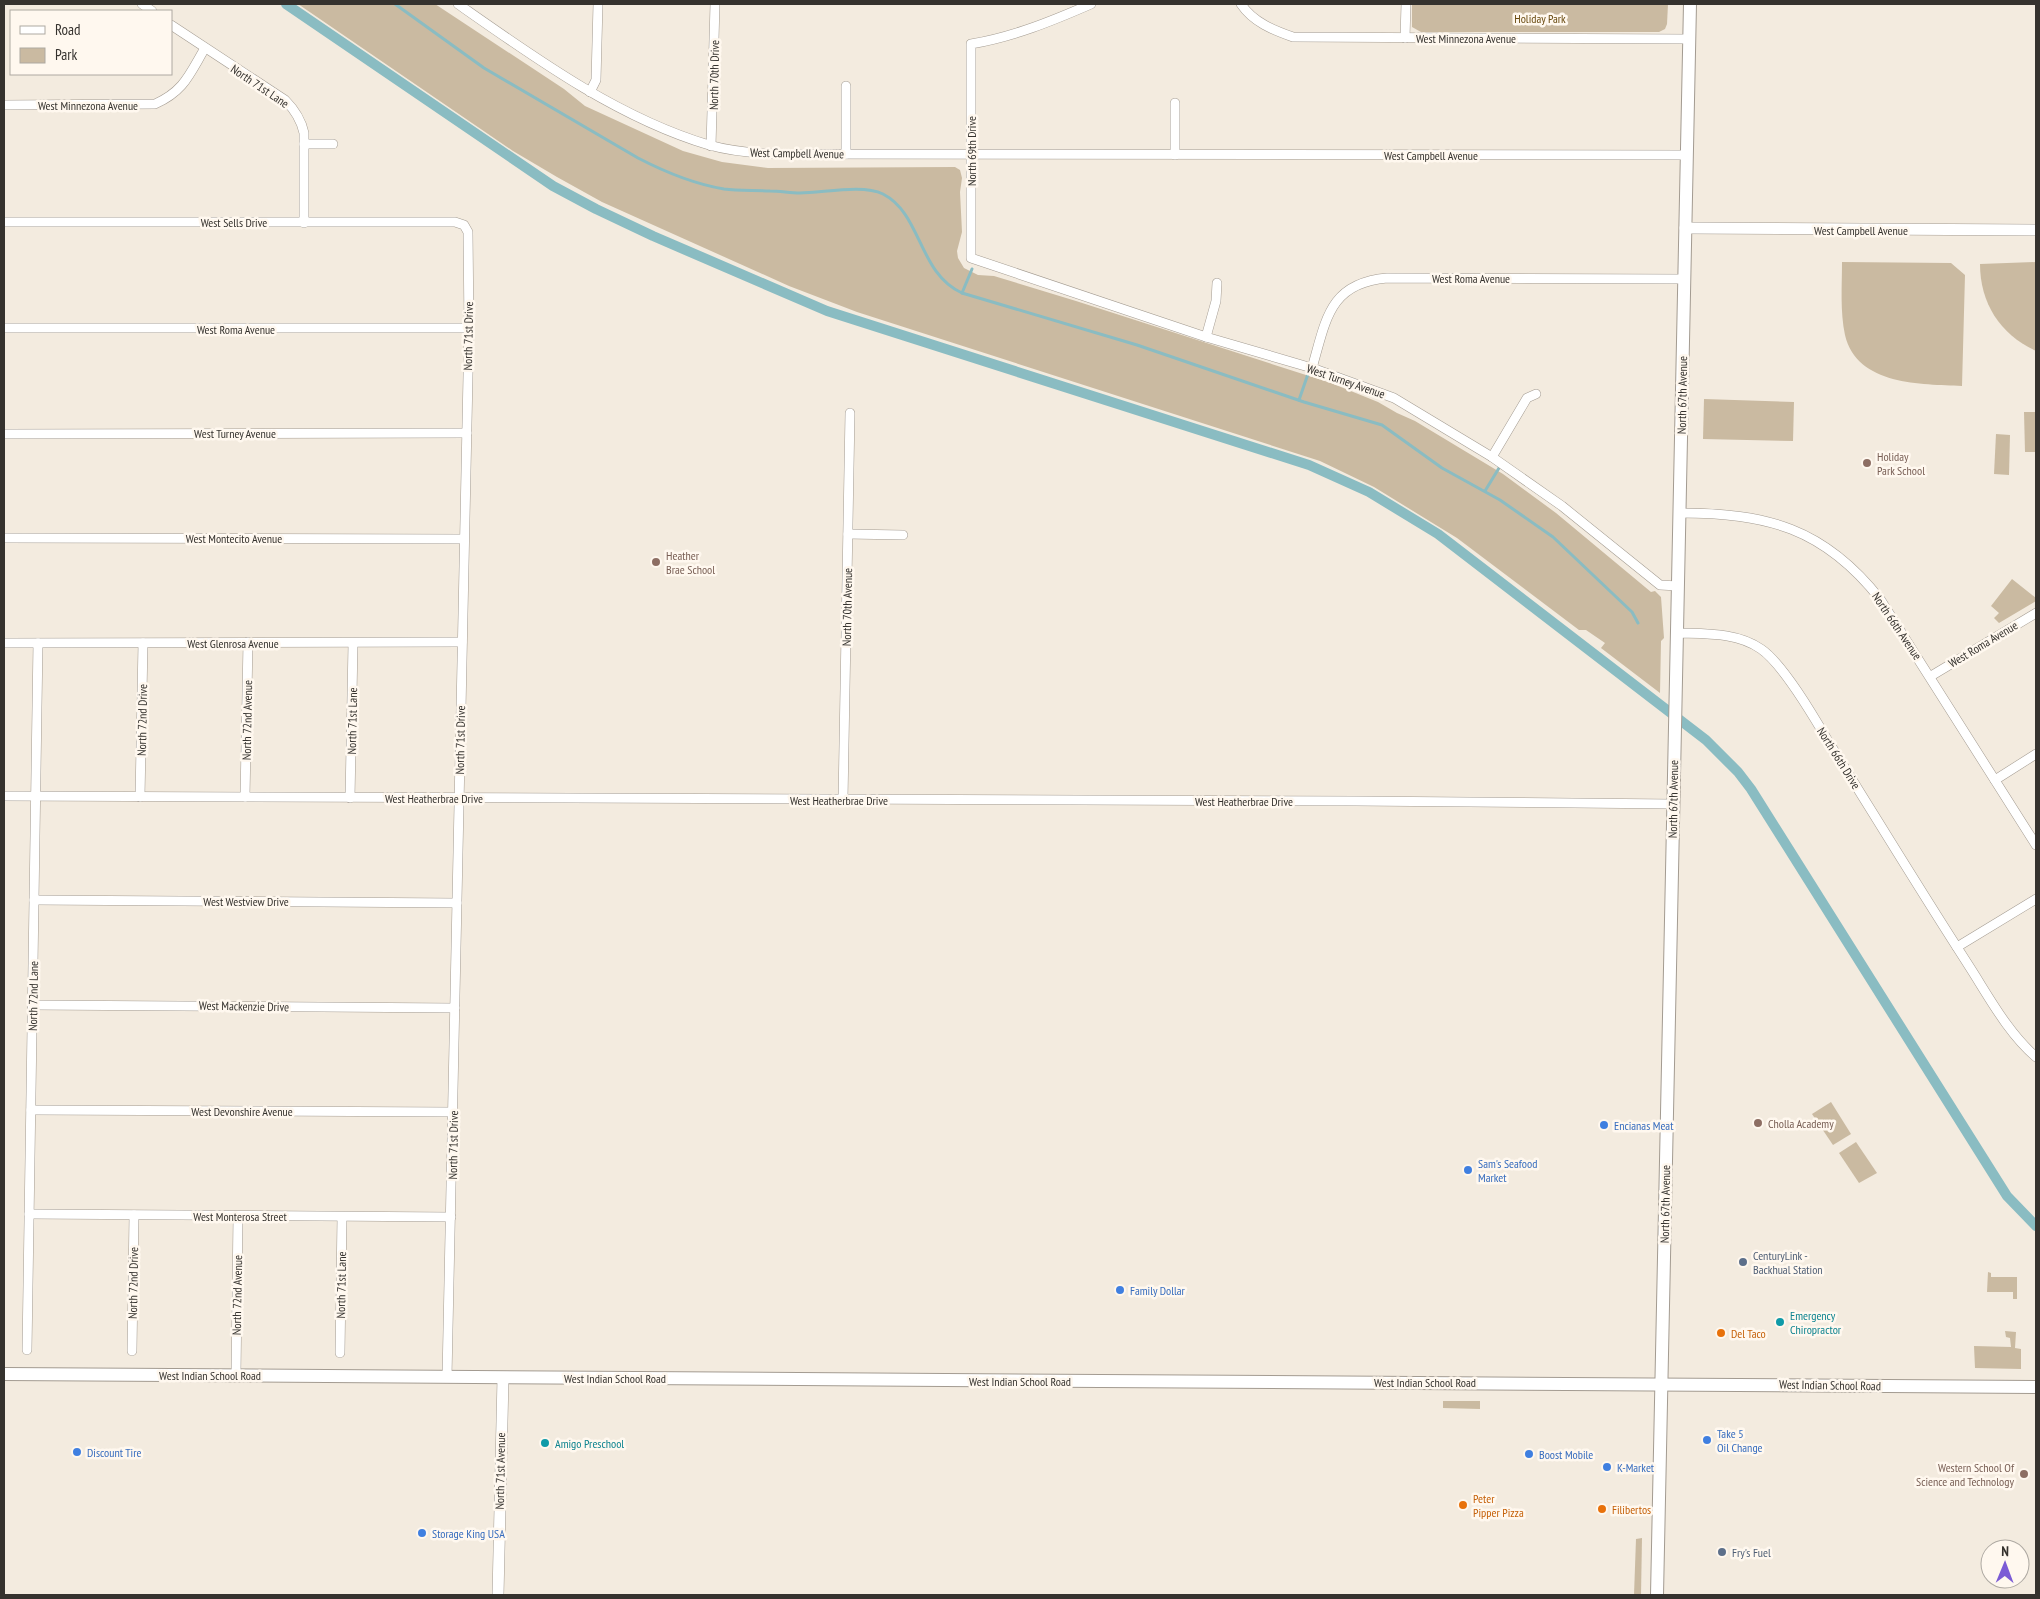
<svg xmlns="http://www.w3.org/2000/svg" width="2040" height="1599" font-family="'PT Sans Narrow',sans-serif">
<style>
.green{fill:#cabaa1}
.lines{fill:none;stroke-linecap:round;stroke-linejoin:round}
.stream{stroke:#8abcc2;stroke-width:3}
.canal{stroke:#8abcc2;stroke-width:10}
.minor-casing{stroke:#a39b91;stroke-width:10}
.tertiary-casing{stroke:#a39b91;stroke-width:12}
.secondary-casing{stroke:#a39b91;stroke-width:14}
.minor{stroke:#fff;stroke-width:9}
.tertiary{stroke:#fff;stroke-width:11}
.secondary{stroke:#fff;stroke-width:12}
.education-dot{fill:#8d6e63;stroke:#fff8ef;stroke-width:2}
.shop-dot{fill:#3f7fe0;stroke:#fff8ef;stroke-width:2}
.service-dot{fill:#5c6f8a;stroke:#fff8ef;stroke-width:2}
.culture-dot{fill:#0f9aa8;stroke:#fff8ef;stroke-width:2}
.food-dot{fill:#e8710a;stroke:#fff8ef;stroke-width:2}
.labels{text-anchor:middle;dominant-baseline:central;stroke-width:5;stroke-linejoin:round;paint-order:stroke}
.park-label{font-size:12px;fill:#694a0f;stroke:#fff8ef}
.street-label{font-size:12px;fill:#35322e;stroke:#fff8ef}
.education-label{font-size:12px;fill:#785e54;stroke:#fff8ef;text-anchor:start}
.shop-label{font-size:12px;fill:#366cbe;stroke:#fff8ef;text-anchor:start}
.service-label{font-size:12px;fill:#4e5e75;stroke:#fff8ef;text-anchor:start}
.culture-label{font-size:12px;fill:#0d838f;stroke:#fff8ef;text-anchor:start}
.food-label{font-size:12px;fill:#c56008;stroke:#fff8ef;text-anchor:start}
</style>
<rect width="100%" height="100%" fill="#f3ebdf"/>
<g class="green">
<polygon points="298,4 435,4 564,89 585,106 683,151 722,162 768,168 955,167 960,170 962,178 960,192 962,232 957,251 958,258 964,268 978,275 994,276 1076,301 1331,383 1378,402 1397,413 1415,421 1503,474 1556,513 1651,592 1655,591 1661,597 1664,638 1661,641 1660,693 1601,648 1605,643 1586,630 1579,630 1457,538 1374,487 1320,461 857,312 789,286 602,202 557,177 513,151"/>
<polygon points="1412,4 1668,4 1667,24 1665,29 1659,32 1421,32 1412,27"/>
<path d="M1842,262l109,1 14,12 -3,111c-40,-2 -105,0 -117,-51 -5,-24 -3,-49 -3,-73z"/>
<path d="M2036,262v89c-35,-16 -56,-47 -56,-87z"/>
<polygon points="1704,399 1794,402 1793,441 1703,439"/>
<polygon points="2024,412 2036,412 2036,452 2025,452"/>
<polygon points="1996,434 2010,435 2009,475 1994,474"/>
<polygon points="2012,579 2036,598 2036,601 1999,623 1994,618 1999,613 1991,606"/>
<polygon points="1831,1102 1851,1134 1833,1145 1812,1114"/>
<polygon points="1856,1142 1877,1173 1859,1183 1839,1153"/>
<polygon points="1988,1272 1991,1273 1991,1277 2017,1277 2017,1299 2013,1299 2013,1292 1987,1292"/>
<polygon points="2005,1331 2016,1332 2015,1348 2021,1349 2021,1369 1975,1368 1974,1346 2011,1347 2010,1338 2006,1337"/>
<polygon points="1443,1401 1480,1401 1480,1409 1443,1408"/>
<polygon points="1642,1538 1641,1595 1634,1595 1636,1539"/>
</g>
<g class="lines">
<g class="stream">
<path d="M395,4l89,64 154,90c27,14 56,26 86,31 15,2 31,1 46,2 10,0 20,2 30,2 23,0 62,-9 83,1 39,20 35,79 79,99l175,52 167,57 78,23 60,43 58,32 53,37 79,75 6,11"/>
<polyline points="962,293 972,269"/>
<polyline points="1299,400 1308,374"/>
<polyline points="1485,491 1499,468"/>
</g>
<polyline class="canal" points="286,4 553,186 596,209 653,236 827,311 1309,465 1369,492 1438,534 1706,740 1738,772 1751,789 2007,1196 2036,1226"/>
<defs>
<g id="minor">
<polyline points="142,4 152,11"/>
<path d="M458,4c77,54 160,114 251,141 21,6 43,8 64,9l914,1"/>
<path d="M1091,4c-39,17 -78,33 -120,40v214l235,79 106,31 82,30 98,59 70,49 98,79 18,1"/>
<path d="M1241,4c12,18 32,26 52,33l396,2"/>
<path d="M171,25l114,75c10,10 16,19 19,33v90"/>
<polyline points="1405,38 1406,4"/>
<polyline points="846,86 846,154"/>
<polyline points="590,92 596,80 598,4"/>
<path d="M4,105l151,-1c29,-13 34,-29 50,-56"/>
<polyline points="304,144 333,144"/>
<polyline points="711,146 715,4"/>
<polyline points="1175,155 1175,103"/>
<polyline points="4,222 455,222 464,225 468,232 469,328 447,1377"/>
<polyline points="4,328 469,328"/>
<polyline points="1206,337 1216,301 1217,283"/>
<path d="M1312,368c14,-48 17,-85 75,-90l297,1"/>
<polyline points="4,434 467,433"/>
<polyline points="1492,457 1527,398 1536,394"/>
<path d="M1679,513c88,0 145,15 201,86l156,246"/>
<polyline points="848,534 903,535"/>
<polyline points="4,538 464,539"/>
<path d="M1677,633c28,1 60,-1 84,16 22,15 53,68 67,92 47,75 93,151 141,225 20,31 39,67 67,91"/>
<polyline points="4,643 462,642"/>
<polyline points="1931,676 2036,613"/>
<polyline points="1995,780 2036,754"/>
<polyline points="4,796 1356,801 1673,804"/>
<polyline points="140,797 143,643"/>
<polyline points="245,797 248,642"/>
<polyline points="350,798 353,644"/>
<polyline points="843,800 850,413"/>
<polyline points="34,900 457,903"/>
<polyline points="1957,947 2036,899"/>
<polyline points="32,1005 455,1008"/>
<polyline points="31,1110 453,1112"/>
<polyline points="29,1214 451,1217"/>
<polyline points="27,1350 38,643"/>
<polyline points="132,1351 134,1215"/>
<polyline points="340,1353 342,1217"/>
<polyline points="236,1375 238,1216"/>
</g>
<g id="tertiary">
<polyline points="1685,228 2036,230"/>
<polyline points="498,1595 503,1378"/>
</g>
<g id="secondary">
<polyline points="4,1374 2036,1387"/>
<polyline points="1657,1595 1690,4"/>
</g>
</defs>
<use href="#minor" class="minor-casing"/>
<use href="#tertiary" class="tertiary-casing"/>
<use href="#secondary" class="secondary-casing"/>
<use href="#minor" class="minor"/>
<use href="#tertiary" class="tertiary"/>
<use href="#secondary" class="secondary"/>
</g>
<g class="education-dot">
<circle cx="1867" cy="463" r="5"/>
<circle cx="656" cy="562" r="5"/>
<circle cx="1758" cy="1123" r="5"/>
<circle cx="2024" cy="1474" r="5"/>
</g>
<g class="shop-dot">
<circle cx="1604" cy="1125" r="5"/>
<circle cx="1468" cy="1170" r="5"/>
<circle cx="1120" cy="1290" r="5"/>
<circle cx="1707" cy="1440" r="5"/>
<circle cx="77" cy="1452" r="5"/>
<circle cx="1529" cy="1454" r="5"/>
<circle cx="1607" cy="1467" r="5"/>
<circle cx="422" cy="1533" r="5"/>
</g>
<g class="service-dot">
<circle cx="1743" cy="1262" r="5"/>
<circle cx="1722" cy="1552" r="5"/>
</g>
<g class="culture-dot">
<circle cx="1780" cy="1322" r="5"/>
<circle cx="545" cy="1443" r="5"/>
</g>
<g class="food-dot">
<circle cx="1721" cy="1333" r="5"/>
<circle cx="1463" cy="1505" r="5"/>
<circle cx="1602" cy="1509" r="5"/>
</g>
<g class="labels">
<g class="park-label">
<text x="1540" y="18">Holiday Park</text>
</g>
<g class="street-label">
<text x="1466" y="38">West Minnezona Avenue</text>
<text transform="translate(714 75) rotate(-89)">North 70th Drive</text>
<text transform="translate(260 86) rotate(34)">North 71st Lane</text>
<text x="88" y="105">West Minnezona Avenue</text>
<text transform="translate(971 151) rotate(-90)">North 69th Drive</text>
<text transform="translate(797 153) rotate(1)">West Campbell Avenue</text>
<text x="1431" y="155">West Campbell Avenue</text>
<text x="234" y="222">West Sells Drive</text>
<text x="1861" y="230">West Campbell Avenue</text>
<text x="1471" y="278">West Roma Avenue</text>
<text x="236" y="329">West Roma Avenue</text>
<text transform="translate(468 336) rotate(-89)">North 71st Drive</text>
<text transform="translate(1346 381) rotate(19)">West Turney Avenue</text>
<text transform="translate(1682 395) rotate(-89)">North 67th Avenue</text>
<text x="235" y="433">West Turney Avenue</text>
<text x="234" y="538">West Montecito Avenue</text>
<text transform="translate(847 607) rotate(-89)">North 70th Avenue</text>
<text transform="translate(1897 626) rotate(56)">North 66th Avenue</text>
<text x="233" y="643">West Glenrosa Avenue</text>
<text transform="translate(1983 644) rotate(-31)">West Roma Avenue</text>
<text transform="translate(142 720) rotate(-89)">North 72nd Drive</text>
<text transform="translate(247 720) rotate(-89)">North 72nd Avenue</text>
<text transform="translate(352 721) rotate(-89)">North 71st Lane</text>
<text transform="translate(460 740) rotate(-89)">North 71st Drive</text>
<text transform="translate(1839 758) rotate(58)">North 66th Drive</text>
<text x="434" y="798">West Heatherbrae Drive</text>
<text transform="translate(1673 799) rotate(-89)">North 67th Avenue</text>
<text x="839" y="800">West Heatherbrae Drive</text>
<text x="1244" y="801">West Heatherbrae Drive</text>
<text x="246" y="901">West Westview Drive</text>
<text transform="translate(33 996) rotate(-89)">North 72nd Lane</text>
<text transform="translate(244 1006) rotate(1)">West Mackenzie Drive</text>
<text x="242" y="1111">West Devonshire Avenue</text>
<text transform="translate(453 1145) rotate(-89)">North 71st Drive</text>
<text transform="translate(1665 1204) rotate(-89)">North 67th Avenue</text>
<text x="240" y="1216">West Monterosa Street</text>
<text transform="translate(133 1283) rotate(-89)">North 72nd Drive</text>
<text transform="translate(341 1285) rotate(-89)">North 71st Lane</text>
<text transform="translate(237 1295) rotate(-89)">North 72nd Avenue</text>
<text x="210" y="1375">West Indian School Road</text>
<text x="615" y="1378">West Indian School Road</text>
<text x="1020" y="1381">West Indian School Road</text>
<text x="1425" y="1382">West Indian School Road</text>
<text transform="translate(1830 1385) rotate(1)">West Indian School Road</text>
<text transform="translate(500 1471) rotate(-89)">North 71st Avenue</text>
</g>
<g class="education-label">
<text x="1877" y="456">Holiday<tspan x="1877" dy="14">Park School</tspan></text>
<text x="666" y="555">Heather<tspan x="666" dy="14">Brae School</tspan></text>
<text x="1768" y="1123">Cholla Academy</text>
<text x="2014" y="1467" text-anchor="end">Western School Of<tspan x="2014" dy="14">Science and Technology</tspan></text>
</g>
<g class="shop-label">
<text x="1614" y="1125">Encianas Meat</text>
<text x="1478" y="1163">Sam's Seafood<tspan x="1478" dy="14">Market</tspan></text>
<text x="1130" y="1290">Family Dollar</text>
<text x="1717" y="1433">Take 5<tspan x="1717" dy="14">Oil Change</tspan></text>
<text x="87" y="1452">Discount Tire</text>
<text x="1539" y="1454">Boost Mobile</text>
<text x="1617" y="1467">K-Market</text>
<text x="432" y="1533">Storage King USA</text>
</g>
<g class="service-label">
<text x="1753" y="1255">CenturyLink -<tspan x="1753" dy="14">Backhual Station</tspan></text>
<text x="1732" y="1552">Fry's Fuel</text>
</g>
<g class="culture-label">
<text x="1790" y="1315">Emergency<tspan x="1790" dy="14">Chiropractor</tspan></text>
<text x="555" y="1443">Amigo Preschool</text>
</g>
<g class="food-label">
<text x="1731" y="1333">Del Taco</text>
<text x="1473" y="1498">Peter<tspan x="1473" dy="14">Pipper Pizza</tspan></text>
<text x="1612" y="1509">Filibertos</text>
</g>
</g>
<rect width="2040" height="1599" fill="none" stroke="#35322e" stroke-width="10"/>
<rect x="10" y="10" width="162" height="65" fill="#fff8ef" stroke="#aea9a2"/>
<rect x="20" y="26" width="25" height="8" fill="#ffffff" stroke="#aea9a2"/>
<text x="55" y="35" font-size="15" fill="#35322e">Road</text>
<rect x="20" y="48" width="25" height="15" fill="#cabaa1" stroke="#aea9a2"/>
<text x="55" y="60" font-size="15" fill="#35322e">Park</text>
<g transform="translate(2005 1564) rotate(1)"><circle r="24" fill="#fff8ef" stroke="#aea9a2"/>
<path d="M0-4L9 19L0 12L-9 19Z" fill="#7b5bd5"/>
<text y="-8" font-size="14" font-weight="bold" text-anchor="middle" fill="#35322e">N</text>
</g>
</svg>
